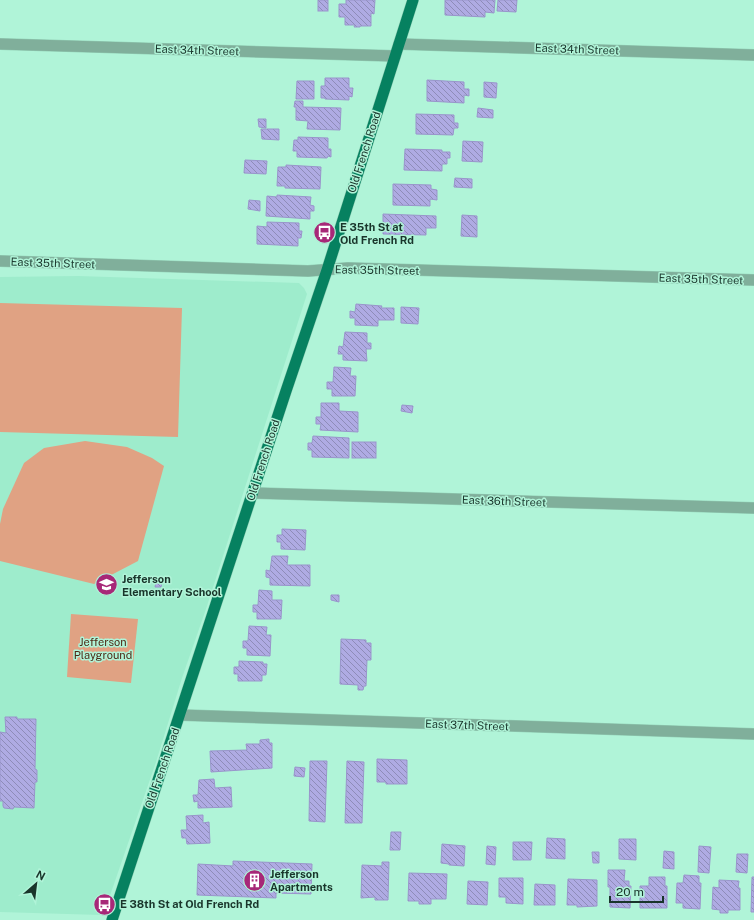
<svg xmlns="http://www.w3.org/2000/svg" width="754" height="920" font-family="'Public Sans',sans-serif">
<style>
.built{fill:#9eeccc}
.green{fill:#e0a283}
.building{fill:url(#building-back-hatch);stroke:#9995cb}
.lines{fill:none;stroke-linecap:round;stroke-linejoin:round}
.minor-casing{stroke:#92ceb5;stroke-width:12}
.primary-casing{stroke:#92ceb5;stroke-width:12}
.minor{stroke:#80af9b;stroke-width:11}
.primary{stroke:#068160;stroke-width:11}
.labels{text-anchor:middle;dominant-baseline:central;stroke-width:3;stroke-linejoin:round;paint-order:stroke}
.street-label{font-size:11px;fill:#19352b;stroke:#b0f4d8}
.poi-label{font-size:11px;font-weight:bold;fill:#19352b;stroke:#b0f4d8;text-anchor:start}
.park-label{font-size:11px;fill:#4d2815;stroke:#b0f4d8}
</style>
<defs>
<pattern id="building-back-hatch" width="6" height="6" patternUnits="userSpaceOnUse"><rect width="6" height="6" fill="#afabe3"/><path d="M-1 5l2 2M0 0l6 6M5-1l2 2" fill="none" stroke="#8e8cb8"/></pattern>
</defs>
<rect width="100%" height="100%" fill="#b0f4d8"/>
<polygon class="built" points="78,276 299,283 304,288 307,294 207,606 182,678 156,762 104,913 101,915 0,912 0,277"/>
<g class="green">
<polygon points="0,303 182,308 178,437 0,432"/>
<polygon points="85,441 127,447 152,458 164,466 138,561 94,584 0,561 0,524 3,509 24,463 44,448"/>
<polygon points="71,614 138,619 131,683 67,677"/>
</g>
<g class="building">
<rect x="318" y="0" width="10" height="11"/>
<polygon points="346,0 375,0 374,14 371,13 371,26 360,26 360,27 354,27 355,25 345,25 345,17 339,17 339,4 346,4"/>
<polygon points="445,0 495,0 494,13 485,12 485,17 445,15"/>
<polygon points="498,0 517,0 516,12 497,11"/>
<polygon points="325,78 349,78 349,88 353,88 352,97 349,96 349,100 325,99 325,98 321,98 321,86 325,86"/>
<polygon points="427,80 464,82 464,89 469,89 469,96 464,95 464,103 427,101"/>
<polygon points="297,81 314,81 314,99 296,99"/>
<polygon points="484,82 497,83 496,98 484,97"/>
<polygon points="295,101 303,101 303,107 341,108 340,130 307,129 308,121 296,120 296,107 294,107"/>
<polygon points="478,108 493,110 493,118 477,117"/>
<polygon points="416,114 454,115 454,123 458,123 458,128 454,128 453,135 416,134"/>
<polygon points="258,119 266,119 266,128 259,127"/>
<polygon points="261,129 279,129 279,140 262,139"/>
<polygon points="298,137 328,138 328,149 331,149 331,157 328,156 327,158 297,157 297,151 293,151 294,140 298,140"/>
<polygon points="463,141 483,142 482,162 462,161"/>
<polygon points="405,149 442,150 442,152 450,152 450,158 447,158 447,164 442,164 442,171 404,170"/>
<polygon points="245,160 267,161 266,174 244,173"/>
<polygon points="286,165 321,167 320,189 285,188 285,186 277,186 278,167 286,167"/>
<polygon points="455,178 472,179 472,188 454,187"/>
<polygon points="393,184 431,185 431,189 437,190 437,200 430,199 430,206 393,205"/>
<polygon points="277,195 311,197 310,205 314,206 314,211 310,211 310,219 266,216 267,196 277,197"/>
<polygon points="249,200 260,201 260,211 248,209"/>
<polygon points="383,214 436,216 436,228 426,228 426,235 383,234"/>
<polygon points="462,215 477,216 477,237 461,236"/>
<polygon points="267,222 299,223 299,231 302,231 301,238 298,238 298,246 257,244 257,226 267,227"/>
<polygon points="356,304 382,306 381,308 394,308 394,320 378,320 378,326 355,325 355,318 350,318 350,311 355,312"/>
<polygon points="401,307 419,308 418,324 401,323"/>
<polygon points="345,332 367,333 367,343 371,343 371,349 366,349 367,361 343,360 343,354 338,354 339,346 343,347"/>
<polygon points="334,367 351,368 350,376 356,376 355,396 332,396 332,389 327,389 327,382 333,382"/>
<polygon points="321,403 339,403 339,411 358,412 358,432 320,430 321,424 316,424 316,417 321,417"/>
<polygon points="402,405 413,406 412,413 401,411"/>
<polygon points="313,436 349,438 349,458 312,457 312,450 308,450 308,443 312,443"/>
<rect x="352" y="442" width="24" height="16"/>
<polygon points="282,529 306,530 305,550 281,549 281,542 277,542 277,535 282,535"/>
<polygon points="272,556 288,556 287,565 310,565 310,586 270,585 270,578 266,577 266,570 270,571"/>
<polygon points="157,578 163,579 161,587 155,587"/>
<polygon points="259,590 272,591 272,600 282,600 281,619 257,619 257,612 253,612 253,605 258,605"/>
<polygon points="331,595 339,595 339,602 331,600"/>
<polygon points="249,626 267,627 266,635 271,635 270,656 247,655 247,648 243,648 243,641 248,641"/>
<polygon points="341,639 366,640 366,643 371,643 371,660 367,660 366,686 364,686 363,690 358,690 358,685 340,684"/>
<polygon points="239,661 263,662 263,664 267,664 266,675 262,675 262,681 238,681 238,674 234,674 234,667 239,667"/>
<polygon points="5,717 17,717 17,719 36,719 35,769 37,770 37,782 35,782 34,808 14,807 13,809 4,808 3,806 3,801 0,801 0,732 6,733"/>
<polygon points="269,739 269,743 272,743 272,768 211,772 210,751 247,750 246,744 260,744 260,740"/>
<polygon points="377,759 407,760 407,784 386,784 386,782 377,782"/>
<polygon points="310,761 327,761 325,822 309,821"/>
<polygon points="347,761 364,762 362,823 345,823"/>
<polygon points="295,767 305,768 304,777 294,776"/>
<polygon points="214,779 215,788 231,787 232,807 198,808 198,801 194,802 193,795 198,795 199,780"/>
<polygon points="203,815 203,823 209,822 210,843 187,844 186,838 182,838 181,830 187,830 186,816"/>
<polygon points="391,832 401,832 400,850 390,850"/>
<polygon points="547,838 565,839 565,859 546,858"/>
<polygon points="619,839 636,839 636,860 619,859"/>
<polygon points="513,842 532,842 531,860 513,860"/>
<polygon points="442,844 465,846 464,866 449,865 449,864 441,863"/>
<polygon points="487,846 496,847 495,865 486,864"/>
<polygon points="699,846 711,847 709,873 698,872"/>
<polygon points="664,851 674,852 674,869 663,868"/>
<polygon points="592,852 599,852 599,863 593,863"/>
<polygon points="737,854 748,854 747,873 736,872"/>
<polygon points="233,861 312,864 311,894 276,893 276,898 197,895 198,864 233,866"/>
<polygon points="382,862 389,862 388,900 375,900 375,897 361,898 362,865 382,866"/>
<polygon points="608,870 625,870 624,881 629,881 629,886 631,886 630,908 610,907 610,887 608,887"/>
<polygon points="409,873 447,874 446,899 431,899 431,904 419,904 419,901 408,901"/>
<polygon points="684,875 699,876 699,883 701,883 700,909 683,908 683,903 676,903 677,883 683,883"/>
<polygon points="649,877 665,877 665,886 667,886 667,908 640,908 640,886 649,886"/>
<polygon points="752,877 754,877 754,912 751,912"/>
<polygon points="499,878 523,878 523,904 506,903 506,897 499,897"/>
<polygon points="568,879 597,880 597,906 577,907 577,905 567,905"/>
<polygon points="719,880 739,881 738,888 740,888 740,910 728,910 728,913 720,913 720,910 712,909 713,887 719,888"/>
<polygon points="468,881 488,882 487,905 467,904"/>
<polygon points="535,884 555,885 555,905 534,905"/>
</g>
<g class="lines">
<defs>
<g id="minor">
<polyline points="0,44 395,56"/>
<polyline points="399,44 754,55"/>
<polyline points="0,261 308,271 348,268 754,280"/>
<polyline points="253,493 754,508"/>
<polyline points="180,715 754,734"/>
</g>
<polyline id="primary" points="112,920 286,391 327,270 413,0"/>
</defs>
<use href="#minor" class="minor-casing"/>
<use href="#primary" class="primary-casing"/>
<use href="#minor" class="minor"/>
<use href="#primary" class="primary"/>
</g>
<defs>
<symbol id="bus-disc" viewBox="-11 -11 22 22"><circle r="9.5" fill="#a72878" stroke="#b0f4d8"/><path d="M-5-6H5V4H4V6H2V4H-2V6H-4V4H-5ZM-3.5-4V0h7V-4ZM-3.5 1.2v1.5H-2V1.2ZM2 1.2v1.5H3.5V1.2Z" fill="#fff"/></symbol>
<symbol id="school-disc" viewBox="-11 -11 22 22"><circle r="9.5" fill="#a72878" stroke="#b0f4d8"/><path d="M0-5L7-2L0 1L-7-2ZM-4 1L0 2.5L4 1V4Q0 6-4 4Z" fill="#fff"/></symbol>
<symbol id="building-disc" viewBox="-11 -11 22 22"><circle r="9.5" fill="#a72878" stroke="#b0f4d8"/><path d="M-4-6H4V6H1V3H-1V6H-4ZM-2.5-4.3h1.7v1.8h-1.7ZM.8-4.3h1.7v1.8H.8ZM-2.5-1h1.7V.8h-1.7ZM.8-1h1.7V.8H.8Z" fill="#fff"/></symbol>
</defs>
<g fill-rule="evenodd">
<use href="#bus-disc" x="312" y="220" width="25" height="25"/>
<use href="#school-disc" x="94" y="572" width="25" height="25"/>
<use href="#building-disc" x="242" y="868" width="25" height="25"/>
<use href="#bus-disc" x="92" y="892" width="25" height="25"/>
</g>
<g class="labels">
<g class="street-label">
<text transform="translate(577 49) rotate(2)">East 34th Street</text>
<text transform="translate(197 50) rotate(2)">East 34th Street</text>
<text transform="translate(364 152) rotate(-72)">Old French Road</text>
<text transform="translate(53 263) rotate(2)">East 35th Street</text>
<text transform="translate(377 270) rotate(1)">East 35th Street</text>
<text transform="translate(701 279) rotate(2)">East 35th Street</text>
<text transform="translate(263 460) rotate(-72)">Old French Road</text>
<text transform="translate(504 501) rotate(2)">East 36th Street</text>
<text transform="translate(467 725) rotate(2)">East 37th Street</text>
<text transform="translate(162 768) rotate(-71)">Old French Road</text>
</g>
<g class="poi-label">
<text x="340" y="227">E 35th St at<tspan x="340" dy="13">Old French Rd</tspan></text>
<text x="122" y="579">Jefferson<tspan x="122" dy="13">Elementary School</tspan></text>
<text x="270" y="874">Jefferson<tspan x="270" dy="13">Apartments</tspan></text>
<text x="120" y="904">E 38th St at Old French Rd</text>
</g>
<g class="park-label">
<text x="103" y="642">Jefferson<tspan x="103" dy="13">Playground</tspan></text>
</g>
</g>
<g transform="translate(36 884) rotate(28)" stroke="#b0f4d8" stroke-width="3" paint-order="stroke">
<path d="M0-3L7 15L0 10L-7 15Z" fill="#19352b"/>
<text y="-6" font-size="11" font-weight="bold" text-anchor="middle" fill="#19352b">N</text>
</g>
<path d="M610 896v6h53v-6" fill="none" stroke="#19352b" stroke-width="2"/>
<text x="616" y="896" font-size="12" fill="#19352b" stroke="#b0f4d8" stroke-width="3" paint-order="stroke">20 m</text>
</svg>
